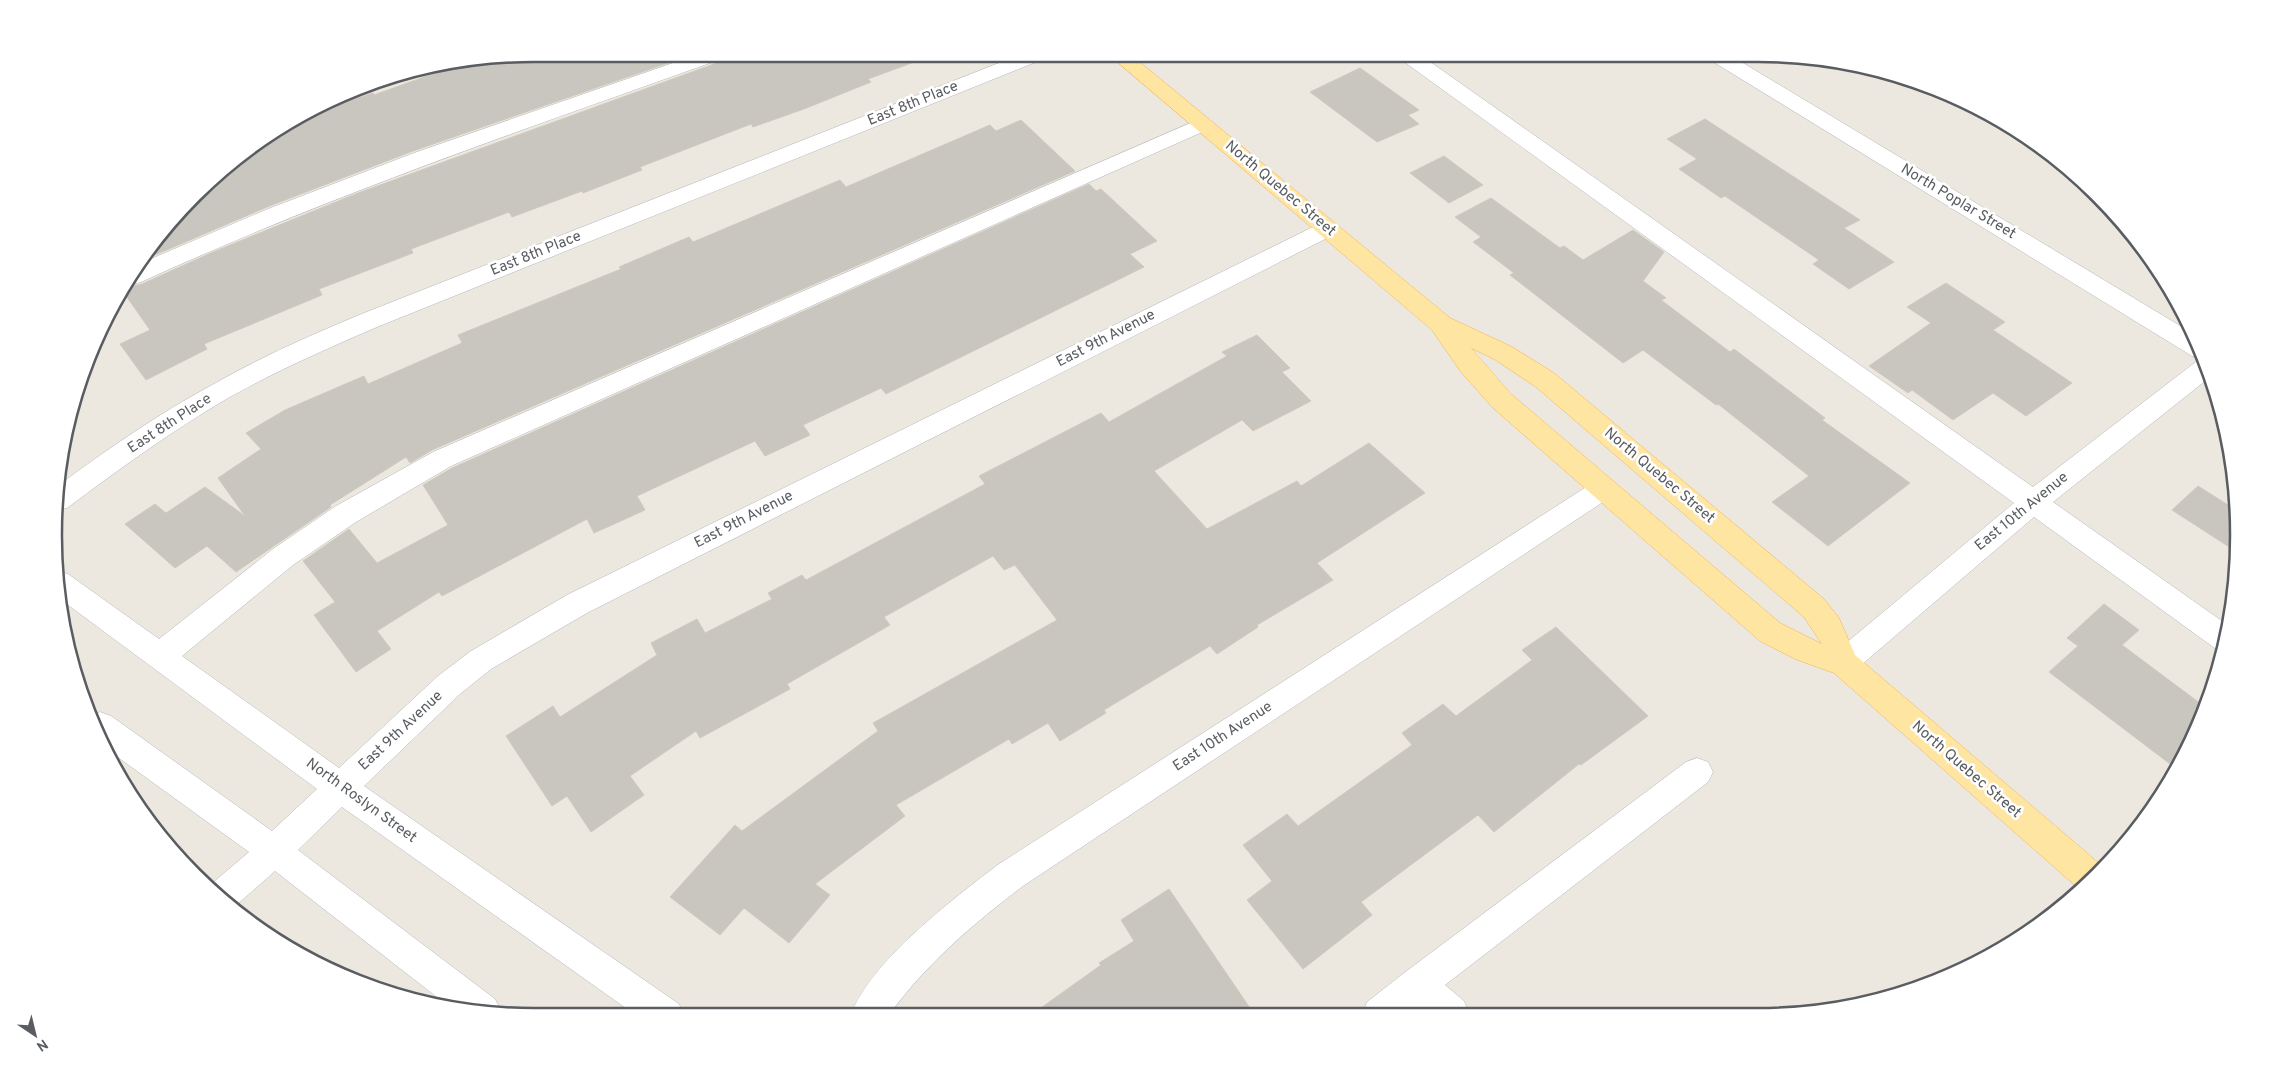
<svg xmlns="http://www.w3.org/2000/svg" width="2292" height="1070" font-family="Overpass,sans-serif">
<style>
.building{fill:#c9c5bf;stroke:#d1c9be}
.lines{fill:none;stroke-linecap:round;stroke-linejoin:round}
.minor-casing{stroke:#b3b7bb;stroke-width:1}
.major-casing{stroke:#f2b252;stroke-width:1}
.minor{fill:#fff;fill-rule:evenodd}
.major{fill:#ffe5a2;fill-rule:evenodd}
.labels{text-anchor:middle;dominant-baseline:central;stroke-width:5;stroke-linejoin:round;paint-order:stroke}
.street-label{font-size:15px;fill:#595d61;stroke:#fff}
.rim{fill:none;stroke:#595d61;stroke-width:2.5}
</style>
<rect width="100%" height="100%" fill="#ece8e0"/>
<g class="building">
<polygon points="535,54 694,54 413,151 267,207 148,258 218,173 295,118 351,93 354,99 373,93 374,95 452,67"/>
<polygon points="729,54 924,54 925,58 868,79 871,82 804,109 753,127 751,124 640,167 642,170 583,193 582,191 512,217 509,212 411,249 413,253 319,289 322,295 204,344 207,349 146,380 120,344 150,330 122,290 127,284 133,286 142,284 213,252 358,193 725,60"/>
<polygon points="1360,68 1419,110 1408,115 1419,124 1377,142 1310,92"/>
<polygon points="1705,119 1860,220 1844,228 1894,262 1849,289 1813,264 1819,260 1725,196 1721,198 1679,169 1697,159 1667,139"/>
<polygon points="1021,120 1075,171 432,450 410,463 406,457 330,505 331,507 236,572 207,546 175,568 125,524 155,504 166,513 205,487 245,516 218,478 261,449 246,433 285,410 364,376 368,384 462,343 458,335 621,269 619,267 689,237 693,242 840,180 846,187 990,125 996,131"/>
<polygon points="1444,156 1483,185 1449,203 1410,173"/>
<polygon points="1089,184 1096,191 1101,189 1157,241 1130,254 1144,267 886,394 881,388 803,425 810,435 765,456 755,441 637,496 645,510 594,533 587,519 442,596 439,592 377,631 391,649 356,672 314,615 335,602 303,561 349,529 377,563 448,525 423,485 452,468"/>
<polygon points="1491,198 1560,248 1564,246 1583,260 1633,230 1664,252 1643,281 1666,298 1661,300 1730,352 1734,349 1825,418 1822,420 1910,483 1828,546 1772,502 1809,476 1718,404 1716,405 1643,350 1623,363 1510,275 1514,273 1473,242 1481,237 1455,217"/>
<polygon points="1946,283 2005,322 1993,330 2072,383 2026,416 1993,393 1953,420 1912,390 1908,393 1869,366 1931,323 1907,307"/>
<polygon points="1257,335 1290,368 1282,372 1311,401 1253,431 1242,420 1154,471 1207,529 1297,481 1301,486 1369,443 1425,493 1317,563 1333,580 1257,625 1258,627 1217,654 1210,646 1104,710 1106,713 1060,741 1048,723 1012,744 1009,739 896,805 905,816 815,884 830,895 789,943 744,908 720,935 670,897 735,825 742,831 878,731 873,723 1057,620 1015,565 1004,570 993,556 884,617 890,625 787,684 790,689 700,738 696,731 630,776 644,795 591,832 567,796 552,806 506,736 553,706 560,717 657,655 651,643 697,619 705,633 772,599 768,593 802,575 806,580 985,484 979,476 1101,413 1109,422 1227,356 1222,352"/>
<polygon points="2198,486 2236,510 2238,535 2237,552 2172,510"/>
<polygon points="2104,604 2139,630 2122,645 2205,707 2202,719 2174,767 2049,672 2078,646 2067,638"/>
<polygon points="1556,627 1648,716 1581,765 1579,764 1494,832 1478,815 1361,902 1372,915 1303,969 1247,900 1272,881 1243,845 1287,814 1298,826 1412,745 1402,733 1443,704 1456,716 1532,660 1522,650"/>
<polygon points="1169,889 1254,1014 1031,1015 1101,965 1099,963 1134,941 1121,920"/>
</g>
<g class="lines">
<defs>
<g id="minor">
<path d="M699,54h28l-3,4c-196,70 -393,137 -583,224l-8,2 -5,-1 18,-22 122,-52 146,-56z"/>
<path d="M1022,54h27l-3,4 -669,269c-51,22 -101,44 -149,71 -56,33 -109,71 -161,110l-11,2 3,-25c49,-36 99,-71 153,-100 47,-27 97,-49 147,-70z"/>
<polygon points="1396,54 1419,54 2033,487 2197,361 2204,359 2210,377 2053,502 2229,626 2222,651 2216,649 2034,517 1853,672 1843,676 1833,672 1828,663 1833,654 2014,503 1399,58"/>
<polygon points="1704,54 1728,54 2192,333 2204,358 2192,356 1707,58"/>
<polygon points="1202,118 1209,119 1212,124 1209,129 451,466 356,522 293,565 182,656 339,768 438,676 471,651 567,595 1319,224 1327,221 1335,224 1338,229 1335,234 587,613 491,669 460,694 364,786 679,1004 684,1016 637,1016 342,807 298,850 495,999 501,1011 500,1013 451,1008 275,871 234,907 218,897 209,886 249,852 108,750 95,714 100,712 111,716 272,831 317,789 60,599 57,571 68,574 159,639 273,549 336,506 433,452"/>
<path d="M1603,478l9,4 4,7 -4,7 -589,390c-50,38 -97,78 -134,129h-38c19,-53 103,-117 148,-151l595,-382z"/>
<polygon points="1697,758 1708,762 1713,772 1708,782 1445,985 1464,1001 1469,1013 1424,1013 1416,1007 1408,1013 1362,1014 1367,1002 1404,973 1686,762"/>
</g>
<path id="major" d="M1108,54h22l320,264 62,29 42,26 270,226 15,19 16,37 246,210 -23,23 -244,-215 -39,-14 -35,-18 -267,-233 -32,-36 -29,-42zM1471,348l23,11 42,28 268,230 18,27 -42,-21 -269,-229z"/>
</defs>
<use href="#minor" class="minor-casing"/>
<use href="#major" class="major-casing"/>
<use href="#minor" class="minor"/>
<use href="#major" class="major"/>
</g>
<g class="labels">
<g class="street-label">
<text transform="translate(913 104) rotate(-22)">East 8th Place</text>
<text transform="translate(1280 189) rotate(40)">North Quebec Street</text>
<text transform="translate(1958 202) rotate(31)">North Poplar Street</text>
<text transform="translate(536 254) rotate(-22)">East 8th Place</text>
<text transform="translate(1106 339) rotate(-27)">East 9th Avenue</text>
<text transform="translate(170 424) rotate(-33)">East 8th Place</text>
<text transform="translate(1659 476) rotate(40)">North Quebec Street</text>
<text transform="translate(2022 512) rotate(-39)">East 10th Avenue</text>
<text transform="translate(744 520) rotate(-27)">East 9th Avenue</text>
<text transform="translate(401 731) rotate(-43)">East 9th Avenue</text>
<text transform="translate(1223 737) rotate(-33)">East 10th Avenue</text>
<text transform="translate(1966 770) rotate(41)">North Quebec Street</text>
<text transform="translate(361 801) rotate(36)">North Roslyn Street</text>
</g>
</g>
<path d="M0 0H2292V1070H0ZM534 62H1758A472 472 0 0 1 2230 534V536A472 472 0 0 1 1758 1008H534A472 472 0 0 1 62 536V534A472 472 0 0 1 534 62Z" fill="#fff" fill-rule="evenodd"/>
<path class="rim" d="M534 62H1758A472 472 0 0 1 2230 534V536A472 472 0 0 1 1758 1008H534A472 472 0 0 1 62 536V534A472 472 0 0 1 534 62Z"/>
<g transform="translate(35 1035) rotate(145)" stroke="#ffffff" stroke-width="4" paint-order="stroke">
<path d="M0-4L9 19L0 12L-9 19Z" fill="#595d61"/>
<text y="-8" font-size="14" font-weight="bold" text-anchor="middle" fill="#595d61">N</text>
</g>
</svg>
